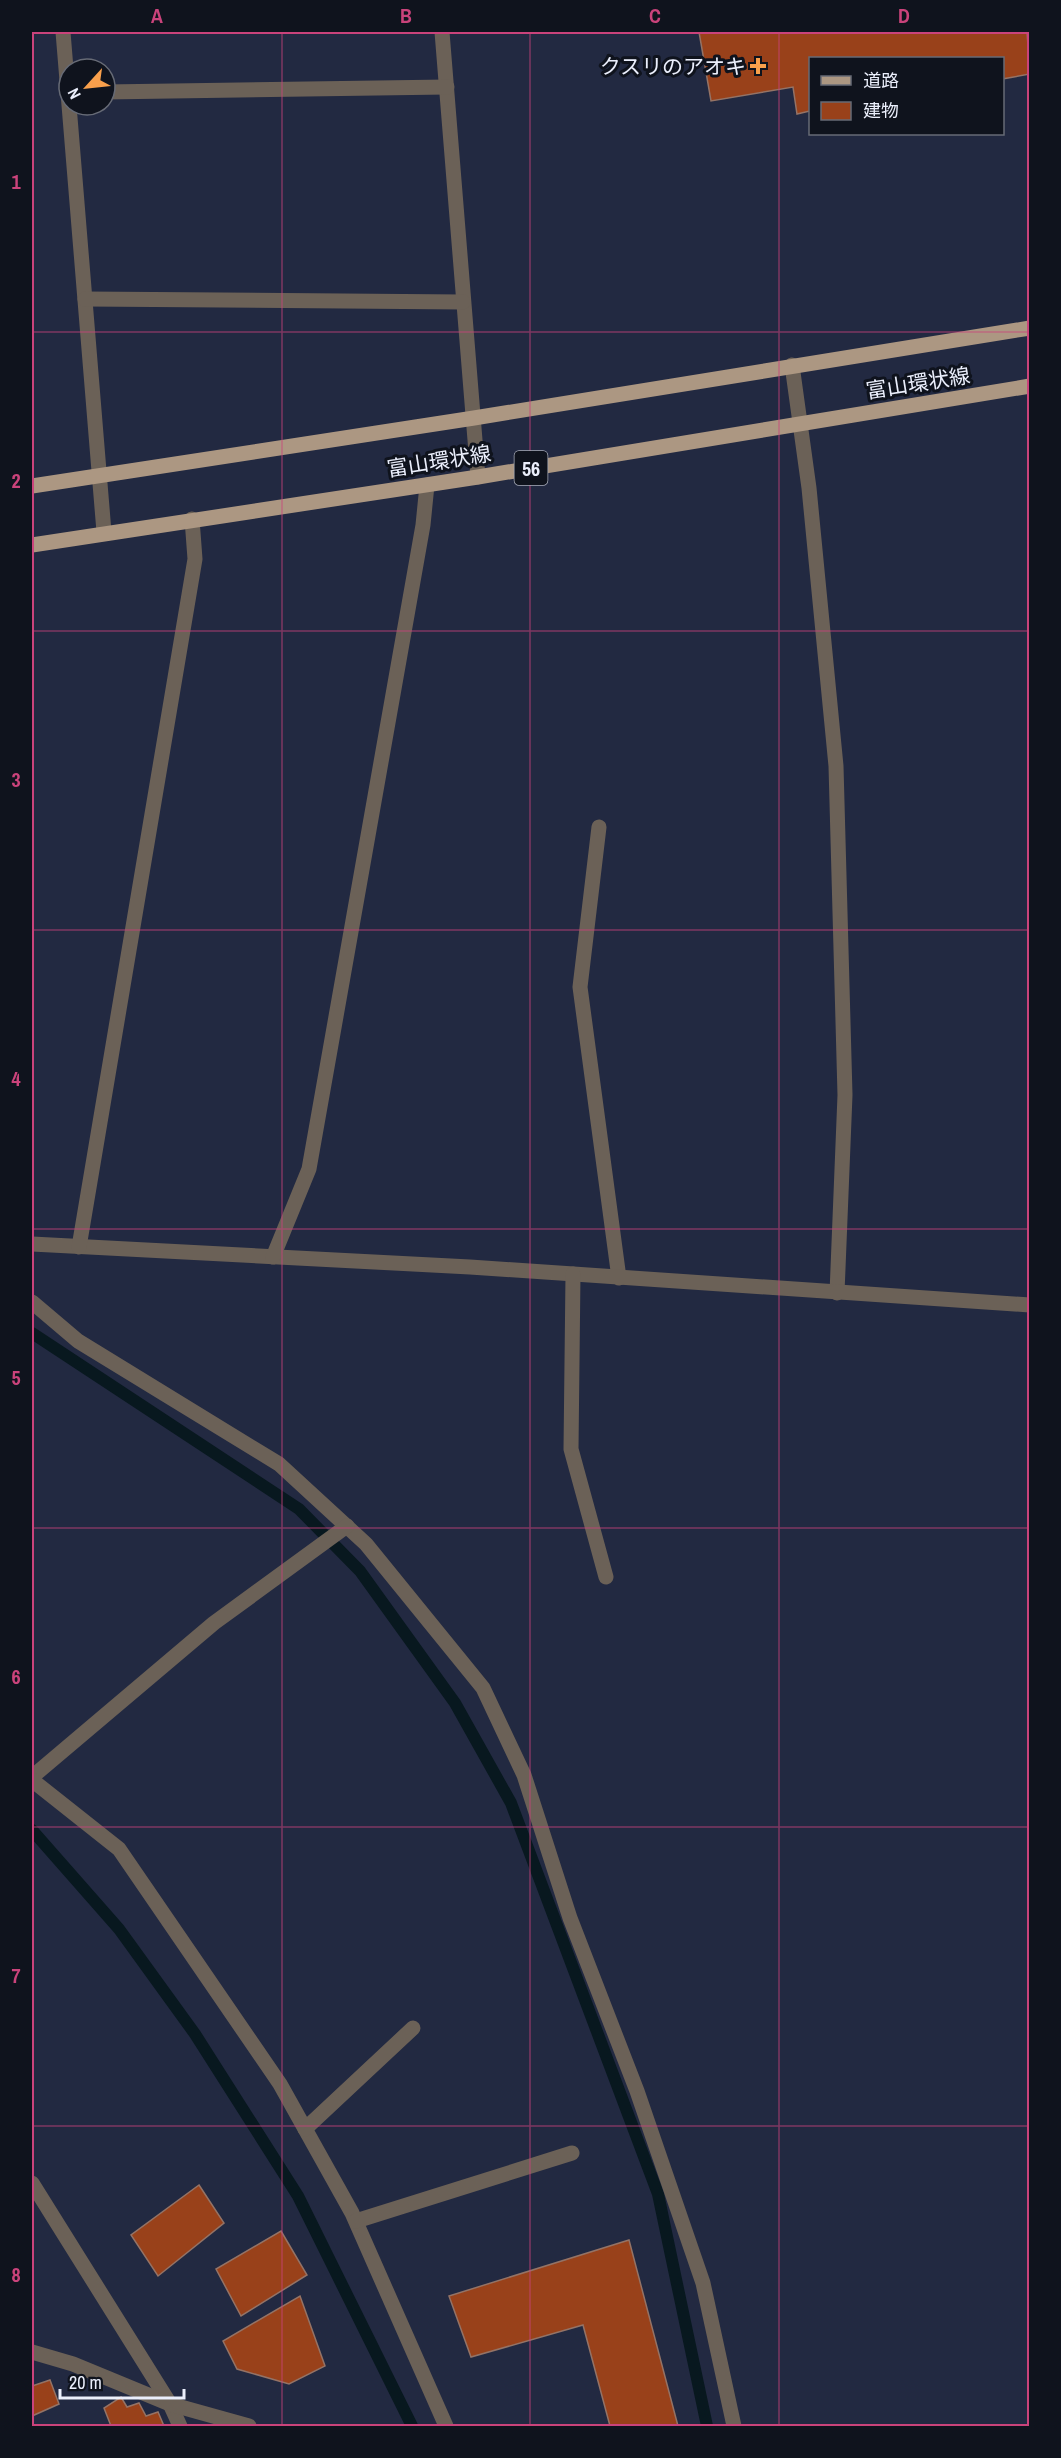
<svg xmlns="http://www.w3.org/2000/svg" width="1061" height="2458" font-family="'Archivo Narrow','Noto Sans JP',sans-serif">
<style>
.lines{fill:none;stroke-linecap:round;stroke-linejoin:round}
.stream{stroke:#08181f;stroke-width:12}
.building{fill:#99411a;stroke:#947366;stroke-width:1.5}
.minor{stroke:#6b6157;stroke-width:15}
.major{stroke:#ac9782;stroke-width:15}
.grid{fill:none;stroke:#ca437b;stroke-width:1.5;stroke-opacity:0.55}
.poi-dot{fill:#f9a04c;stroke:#0f131d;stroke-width:2}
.labels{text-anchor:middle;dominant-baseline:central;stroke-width:6;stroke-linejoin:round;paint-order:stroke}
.shield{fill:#0f131d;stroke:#a9adb9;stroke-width:1.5}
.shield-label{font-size:20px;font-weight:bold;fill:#ebeffc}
.poi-label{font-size:21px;fill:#ebeffc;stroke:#0f131d;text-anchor:end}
.street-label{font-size:21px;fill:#ebeffc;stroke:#0f131d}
.neatline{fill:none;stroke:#ca437b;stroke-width:2}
.grid-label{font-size:20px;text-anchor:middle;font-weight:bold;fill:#ca437b}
</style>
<rect width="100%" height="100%" fill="#222941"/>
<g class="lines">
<g class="stream">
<polyline points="32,1333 299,1509 360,1571 455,1703 511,1803 658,2194 707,2426"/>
<polyline points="32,1830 119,1929 195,2034 298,2196 412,2426"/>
</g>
</g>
<g class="building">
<polygon points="699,32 1027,32 1030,74 1002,79 1002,58 810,58 810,111 797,114 793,87 711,101"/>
<polygon points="199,2185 224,2223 158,2276 131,2235"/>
<polygon points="281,2231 307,2275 241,2316 216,2269"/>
<polygon points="629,2240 678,2426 610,2426 583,2325 471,2357 449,2296"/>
<polygon points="300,2296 325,2366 289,2384 237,2369 223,2341"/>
<polygon points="50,2380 59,2404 32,2416 32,2386"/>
<polygon points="121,2397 127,2407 139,2403 146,2416 158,2412 164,2426 111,2426 104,2408"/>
</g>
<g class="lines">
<g class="minor">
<polyline points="63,32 104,532"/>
<polyline points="442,32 478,477"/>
<polyline points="105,92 447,87"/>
<polyline points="85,299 463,302"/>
<polyline points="792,365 809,488 836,766 845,1095 837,1293"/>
<polyline points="599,827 580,987 619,1278"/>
<polyline points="32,1244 470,1267 1030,1305"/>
<polyline points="79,1247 195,559 192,519"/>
<polyline points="273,1257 309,1169 423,525 427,485"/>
<polyline points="573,1274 571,1449 606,1577"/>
<polyline points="32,1302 78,1341 279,1464 366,1544 483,1688 524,1775 570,1918 637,2091 703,2283 734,2426"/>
<polyline points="32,1777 214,1623 347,1526"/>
<polyline points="32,1780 119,1849 280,2084 352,2213 446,2426"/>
<polyline points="305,2129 413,2028"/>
<polyline points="32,2183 170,2404 180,2426"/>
<polyline points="356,2221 572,2153"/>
<polyline points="32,2352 73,2364 170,2404 249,2426"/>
</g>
<g class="major">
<polyline points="32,486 474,418 1030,328"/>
<polyline points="32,545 478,477 1030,386"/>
</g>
</g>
<path class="grid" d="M282,32v2394M530,32v2394M779,32v2394M32,332h998M32,631h998M32,930h998M32,1229h998M32,1528h998M32,1827h998M32,2126h998"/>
<path class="poi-dot" d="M755 57h6v6h6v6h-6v6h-6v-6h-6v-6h6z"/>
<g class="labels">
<rect class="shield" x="514.5" y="451" width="33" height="34" rx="4.5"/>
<g class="shield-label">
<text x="531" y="468">56</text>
</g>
<g class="poi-label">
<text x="746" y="66">クスリのアオキ</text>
</g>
<g class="street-label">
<text transform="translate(918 383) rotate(-9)">富山環状線</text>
<text transform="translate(439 461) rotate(-9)">富山環状線</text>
</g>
</g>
<rect width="1061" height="2458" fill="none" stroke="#0f131d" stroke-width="66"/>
<rect x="809" y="57" width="195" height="78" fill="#0f131d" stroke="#676b76" stroke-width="1.5"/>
<rect x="821" y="76" width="30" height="9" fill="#ac9782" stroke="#676b76" stroke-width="1.5"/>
<text x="863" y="87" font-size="18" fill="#ebeffc">道路</text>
<rect x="821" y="102" width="30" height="18" fill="#99411a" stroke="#676b76" stroke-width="1.5"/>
<text x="863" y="117" font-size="18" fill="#ebeffc">建物</text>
<g transform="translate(87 87) rotate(243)"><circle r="28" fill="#0f131d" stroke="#676b76" stroke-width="1.5"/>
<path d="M0-4.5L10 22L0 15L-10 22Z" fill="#f9a04c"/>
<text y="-9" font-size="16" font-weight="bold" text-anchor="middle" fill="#ebeffc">N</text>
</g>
<path d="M60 2389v9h124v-9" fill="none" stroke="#ebeffc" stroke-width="3"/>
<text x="69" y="2389" font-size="18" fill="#ebeffc" stroke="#0f131d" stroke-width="4.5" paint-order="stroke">20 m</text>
<rect x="33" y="33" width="995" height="2392" class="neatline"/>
<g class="grid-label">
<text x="157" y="23">A</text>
<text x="406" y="23">B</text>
<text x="655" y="23">C</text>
<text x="904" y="23">D</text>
<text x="16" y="189">1</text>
<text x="16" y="488">2</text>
<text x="16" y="787">3</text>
<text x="16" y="1086">4</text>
<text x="16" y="1385">5</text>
<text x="16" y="1684">6</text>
<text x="16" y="1983">7</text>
<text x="16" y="2282">8</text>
</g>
</svg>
